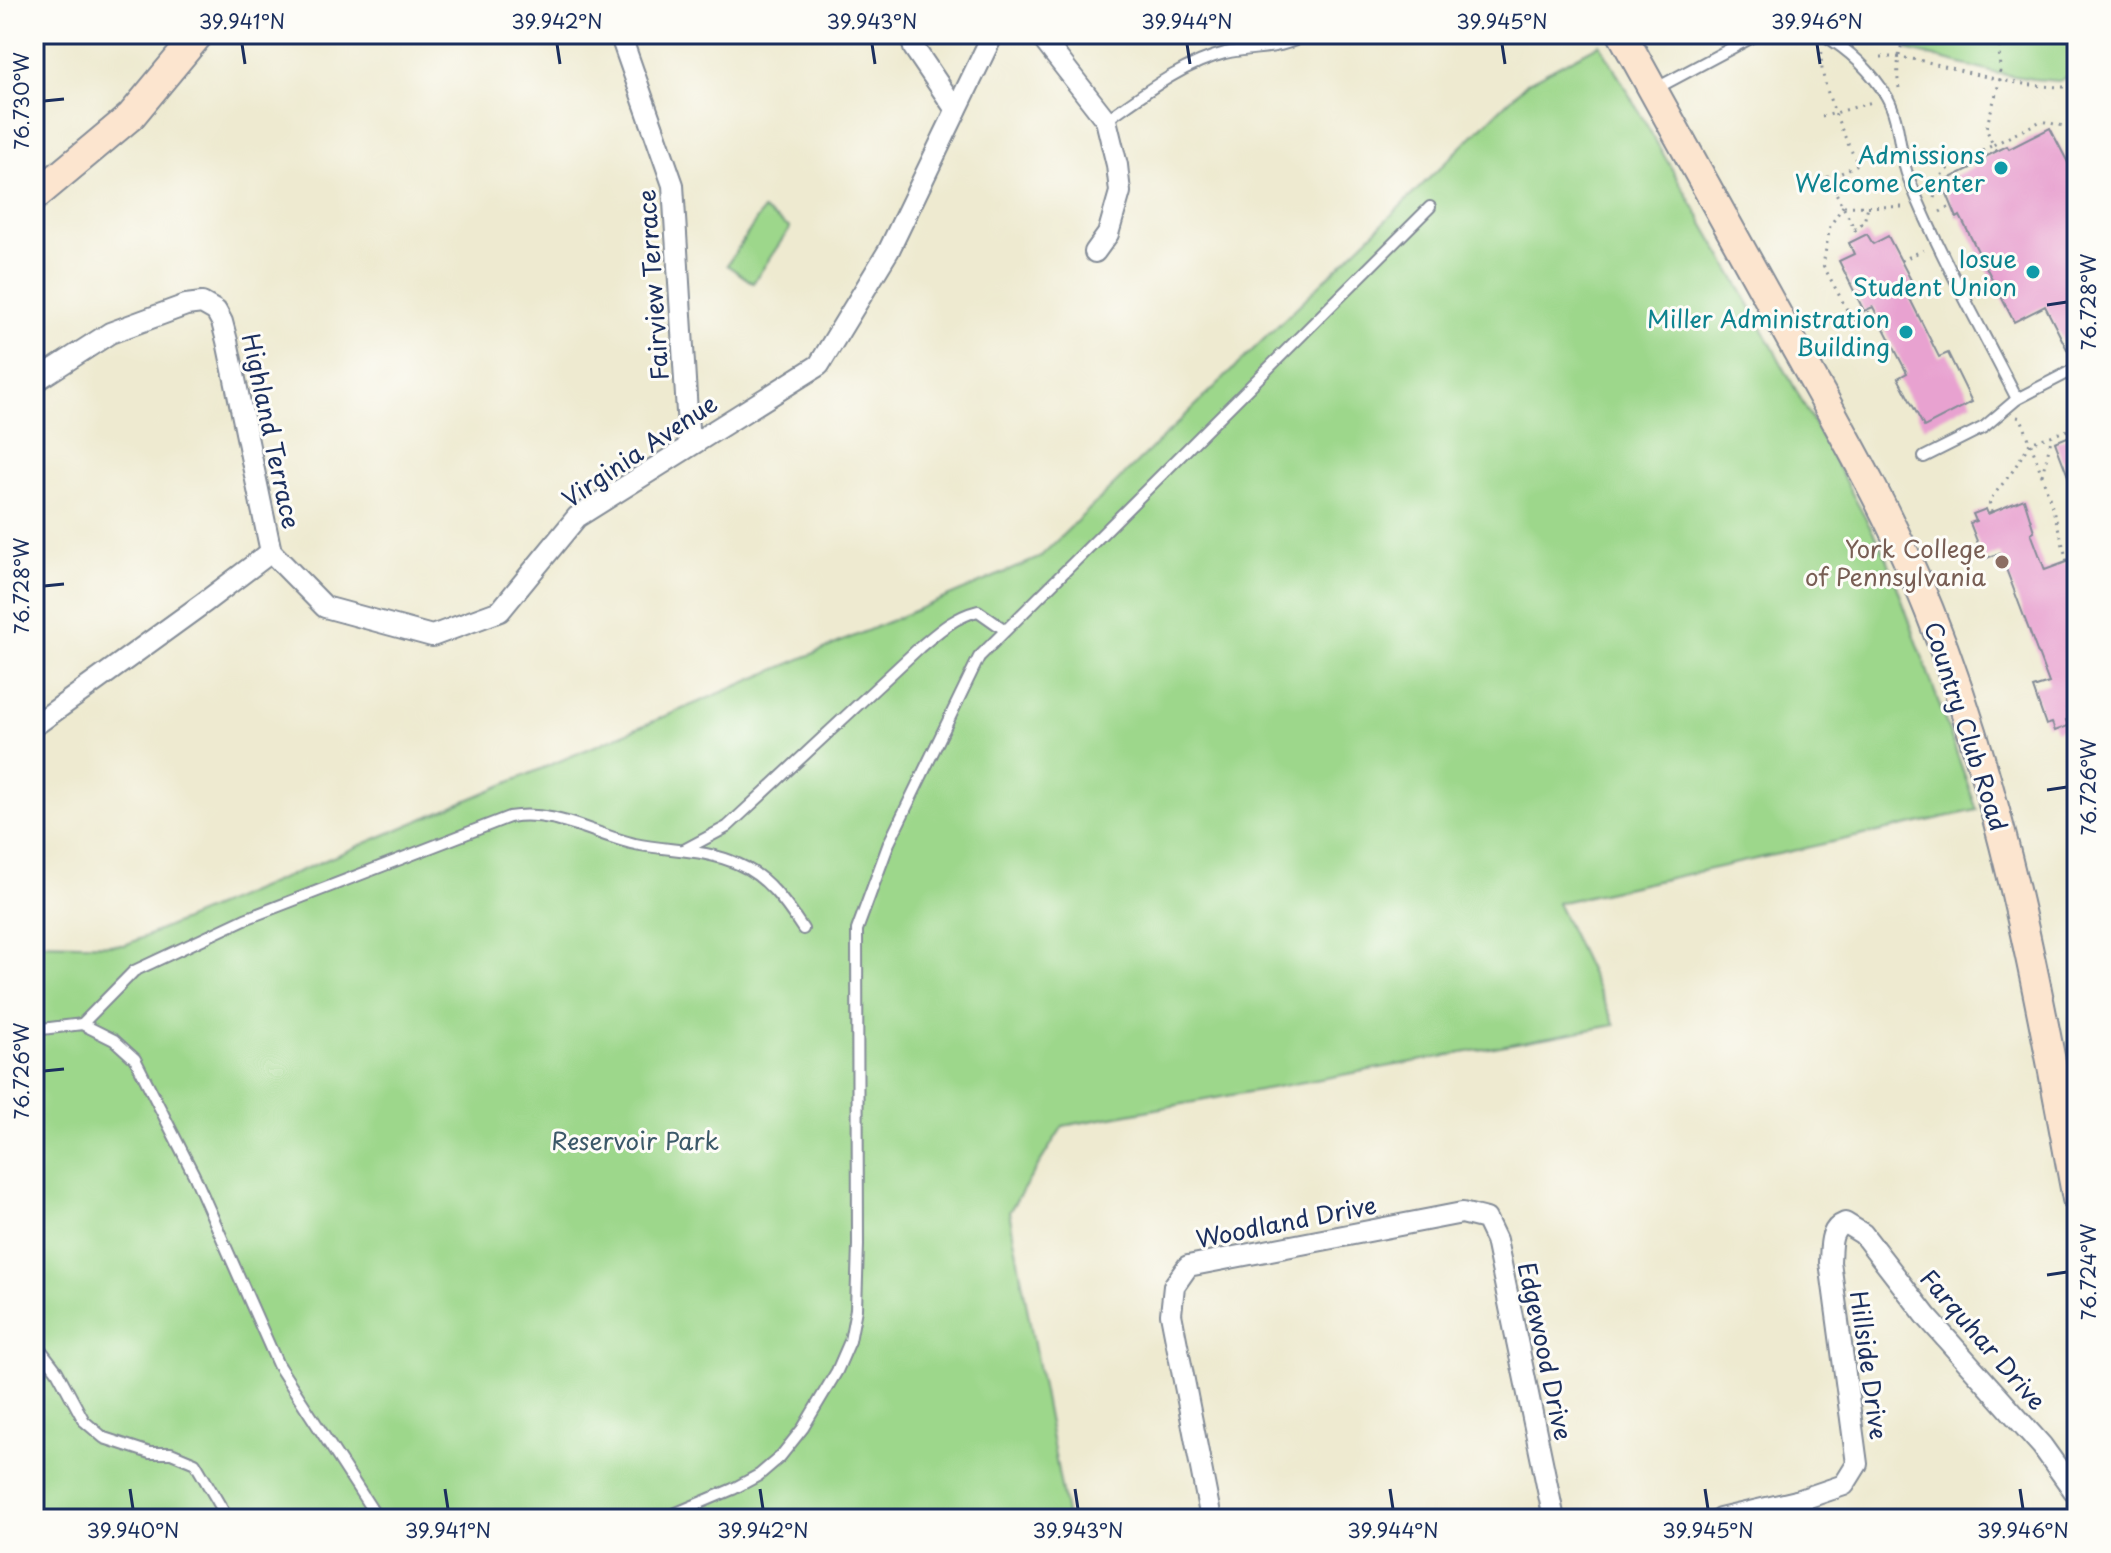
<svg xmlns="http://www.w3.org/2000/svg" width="2111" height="1553" font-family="'Playpen Sans',sans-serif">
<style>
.green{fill:#9dd78b;stroke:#5c8374;stroke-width:2}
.building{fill:#e8a2d0}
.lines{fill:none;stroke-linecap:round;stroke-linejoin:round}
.lane-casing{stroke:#848c97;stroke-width:14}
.street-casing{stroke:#848c97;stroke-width:24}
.secondary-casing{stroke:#848c97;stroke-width:32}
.path{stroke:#848c97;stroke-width:3;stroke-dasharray:2 6;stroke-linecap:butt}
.lane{stroke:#fff;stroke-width:10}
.street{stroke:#fff;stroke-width:20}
.secondary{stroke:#fce5cf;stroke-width:28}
.ticks{fill:none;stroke:#1b2f5e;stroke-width:3}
.culture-dot{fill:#0f9aa8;stroke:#fdfcf7;stroke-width:3}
.education-dot{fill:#8d6e63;stroke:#fdfcf7;stroke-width:3}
.labels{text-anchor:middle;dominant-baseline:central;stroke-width:6;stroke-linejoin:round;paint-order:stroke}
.culture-label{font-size:24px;fill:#0d838f;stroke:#fdfcf7;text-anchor:end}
.street-label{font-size:24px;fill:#1b2f5e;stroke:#fdfcf7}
.education-label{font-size:24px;fill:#785e54;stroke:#fdfcf7;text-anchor:end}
.park-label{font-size:24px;fill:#3c5969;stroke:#fdfcf7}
.neatline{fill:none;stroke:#1b2f5e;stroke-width:3}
.ticks-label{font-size:20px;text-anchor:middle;fill:#1b2f5e}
</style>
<rect width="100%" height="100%" fill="#fdfcf7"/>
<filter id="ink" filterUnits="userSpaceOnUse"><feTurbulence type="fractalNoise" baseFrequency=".0125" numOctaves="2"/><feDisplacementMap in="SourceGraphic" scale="16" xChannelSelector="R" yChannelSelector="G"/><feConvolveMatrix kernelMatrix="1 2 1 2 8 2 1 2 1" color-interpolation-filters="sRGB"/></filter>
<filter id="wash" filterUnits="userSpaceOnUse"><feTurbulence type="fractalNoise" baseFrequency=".006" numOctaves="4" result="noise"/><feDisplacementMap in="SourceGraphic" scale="32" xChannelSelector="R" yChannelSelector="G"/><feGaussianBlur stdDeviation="1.8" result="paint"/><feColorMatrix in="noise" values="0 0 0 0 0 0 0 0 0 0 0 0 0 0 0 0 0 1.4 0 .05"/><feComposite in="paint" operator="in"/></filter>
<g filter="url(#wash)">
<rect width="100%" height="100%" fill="#eeead0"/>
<g class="green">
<polygon points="1897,34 2077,34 2077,71 2059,81 2033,79 1995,73 1907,50 1909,37"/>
<polygon points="1600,44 1746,298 1887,558 1977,810 1557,903 1615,1025 1063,1126 1009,1212 1067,1519 34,1519 34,943 125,945 1039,558 1528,82"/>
<polygon points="763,210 790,228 753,283 727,265"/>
</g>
<g id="blocks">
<g class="building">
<polygon points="2050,128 2077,180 2077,360 2073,361 2045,306 2014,322 1960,216 1957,218 1942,182 1985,161 1983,158 2007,146 2009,149"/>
<polygon points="1867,234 1873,244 1888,236 1913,284 1905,289 1939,357 1948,353 1972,402 1924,427 1898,378 1907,373 1873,307 1864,311 1839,261 1854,254 1849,243"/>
<polygon points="2077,433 2077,497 2076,497 2055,442"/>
<polygon points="2024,499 2034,531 2031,533 2045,570 2077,558 2077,716 2066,720 2068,726 2055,731 2052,723 2046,725 2033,688 2049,683 2000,553 1984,559 1970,523 1976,521 1973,514 1986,509 1988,514"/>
</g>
</g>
</g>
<g filter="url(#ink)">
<use href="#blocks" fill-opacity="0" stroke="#848c97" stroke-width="2"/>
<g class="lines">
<defs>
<g id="lane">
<path d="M1822,34c27,16 49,36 65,63 14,25 11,56 22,82 30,76 71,147 108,220"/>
<polyline points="1655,89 1758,34"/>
<path d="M1106,120c36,-25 75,-56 119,-67 31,-7 53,-2 83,-19"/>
<polyline points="1924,457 1984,427 2017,399 2077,368"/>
<path d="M684,850l43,-23 193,-180c18,-15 34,-30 58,-36l27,19"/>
<path d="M82,1024l52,-53 111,-52 264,-102c45,-8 83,17 126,27 34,7 71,5 103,20 29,12 48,39 65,65"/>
<polyline points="34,1030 82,1024 114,1040 135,1059 194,1175 278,1365 378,1519"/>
<polyline points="34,1341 57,1371 84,1421 104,1438 150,1453 171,1453 195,1463 228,1519"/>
<polyline points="662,1519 733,1489 759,1475 780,1457 803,1428 837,1371 850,1341 856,1309 858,1245 857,930 889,843 979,657 1430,207"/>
</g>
<g id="street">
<polyline points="620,34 673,185 689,445"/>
<polyline points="910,34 914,48 956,110"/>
<polyline points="1039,34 1106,120 1117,165 1120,192 1108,234 1095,252"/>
<polyline points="34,382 110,333 186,305 202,303 216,311 222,322 227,341 271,552"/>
<polyline points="34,726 205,602 271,552 325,607 432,636 500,611 577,517 819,365 889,250 993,34"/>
<polyline points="1797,1501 1806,1519"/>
<polyline points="1211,1519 1171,1314 1174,1286 1188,1266 1462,1213 1486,1219 1496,1240 1554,1519"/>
<path d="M1720,1519l77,-18 47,-16 13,-21 -27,-202c1,-16 -1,-33 15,-39l18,11 64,83 115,129 35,49"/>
</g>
<g id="secondary">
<path d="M1622,34c58,103 115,207 172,311 48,86 98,173 135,265 77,193 110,387 148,589"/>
<polyline points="34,197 131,116 199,34"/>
</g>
</defs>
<use href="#lane" class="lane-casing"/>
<use href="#street" class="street-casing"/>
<use href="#secondary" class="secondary-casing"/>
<g class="path">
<polyline points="1886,34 1902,38"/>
<polyline points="2073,34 2077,39"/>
<polyline points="2000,42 2015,41 2023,34"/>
<path d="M1822,52c-6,24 24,89 36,112l-17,9 -5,20 21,41"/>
<path d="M1881,57c35,-1 64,10 97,18 33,8 66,13 99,12"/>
<path d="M1899,88c-3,-15 -1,-42 8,-54"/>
<polyline points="1822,117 1872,102"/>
<polyline points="1997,151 1993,145 2041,121 2077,129"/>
<polyline points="1827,176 1836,193"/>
<polyline points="1934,198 1943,172 1993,145 1986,128 2000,80 1999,34"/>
<polyline points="1843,206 1830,226 1823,265 1853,321 1872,311 1870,308"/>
<polyline points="1844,206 1905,207"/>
<polyline points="1940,212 1951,206"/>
<polyline points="1854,229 1864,222 1868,206"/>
<polyline points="1901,261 1923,250"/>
<polyline points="2071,392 2077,395"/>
<path d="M2017,417l4,1c18,47 35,96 46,144"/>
<polyline points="2042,475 2052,436"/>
<polyline points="1992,512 1989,501 2012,472 2030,443 2077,427"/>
</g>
<use href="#lane" class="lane"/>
<use href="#street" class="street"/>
<use href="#secondary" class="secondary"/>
</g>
</g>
<path class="ticks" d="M242,44l3,20M557,44l3,20M872,44l3,20M1187,44l3,20M1502,44l3,20M1817,44l3,20M44,101l20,-2M2047,305l20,-3M44,586l20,-2M2047,790l20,-3M44,1071l20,-2M2047,1275l20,-3M130,1489l3,20M445,1489l3,20M760,1489l3,20M1075,1489l3,20M1390,1489l3,20M1705,1489l3,20M2020,1489l3,20"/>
<g class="culture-dot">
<circle cx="2001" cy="168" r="8"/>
<circle cx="2033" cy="272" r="8"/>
<circle cx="1906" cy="332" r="8"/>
</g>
<circle class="education-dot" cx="2002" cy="562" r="8"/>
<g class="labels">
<g class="culture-label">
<text x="1985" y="154">Admissions<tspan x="1985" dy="28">Welcome Center</tspan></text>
<text x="2017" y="258">Iosue<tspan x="2017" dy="28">Student Union</tspan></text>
<text x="1890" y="318">Miller Administration<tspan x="1890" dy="28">Building</tspan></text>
</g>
<g class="street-label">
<text transform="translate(652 285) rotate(-94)">Fairview Terrace</text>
<text transform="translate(272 431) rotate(78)">Highland Terrace</text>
<text transform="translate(639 450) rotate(-34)">Virginia Avenue</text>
<text transform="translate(1967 726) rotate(72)">Country Club Road</text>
<text transform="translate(1286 1221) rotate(-11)">Woodland Drive</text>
<text transform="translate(1984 1339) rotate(49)">Farquhar Drive</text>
<text transform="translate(1546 1351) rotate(78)">Edgewood Drive</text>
<text transform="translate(1870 1365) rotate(82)">Hillside Drive</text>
</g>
<g class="education-label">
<text x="1986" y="548">York College<tspan x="1986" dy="28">of Pennsylvania</tspan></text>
</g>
<g class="park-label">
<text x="635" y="1140">Reservoir Park</text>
</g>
</g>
<rect width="2111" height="1553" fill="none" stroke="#fdfcf7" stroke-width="88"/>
<rect x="44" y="44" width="2023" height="1465" class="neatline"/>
<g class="ticks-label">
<text x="242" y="29">39.941°N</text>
<text x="557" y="29">39.942°N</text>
<text x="872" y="29">39.943°N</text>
<text x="1187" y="29">39.944°N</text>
<text x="1502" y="29">39.945°N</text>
<text x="1817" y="29">39.946°N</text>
<text transform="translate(22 101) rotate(-90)" y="7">76.730°W</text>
<text transform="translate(2089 302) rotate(-90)" y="7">76.728°W</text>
<text transform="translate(22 586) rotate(-90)" y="7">76.728°W</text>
<text transform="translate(2089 787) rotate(-90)" y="7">76.726°W</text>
<text transform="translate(22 1071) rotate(-90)" y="7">76.726°W</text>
<text transform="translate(2089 1272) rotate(-90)" y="7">76.724°W</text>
<text x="133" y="1538">39.940°N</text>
<text x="448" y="1538">39.941°N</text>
<text x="763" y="1538">39.942°N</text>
<text x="1078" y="1538">39.943°N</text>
<text x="1393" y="1538">39.944°N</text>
<text x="1708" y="1538">39.945°N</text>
<text x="2023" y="1538">39.946°N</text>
</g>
</svg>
